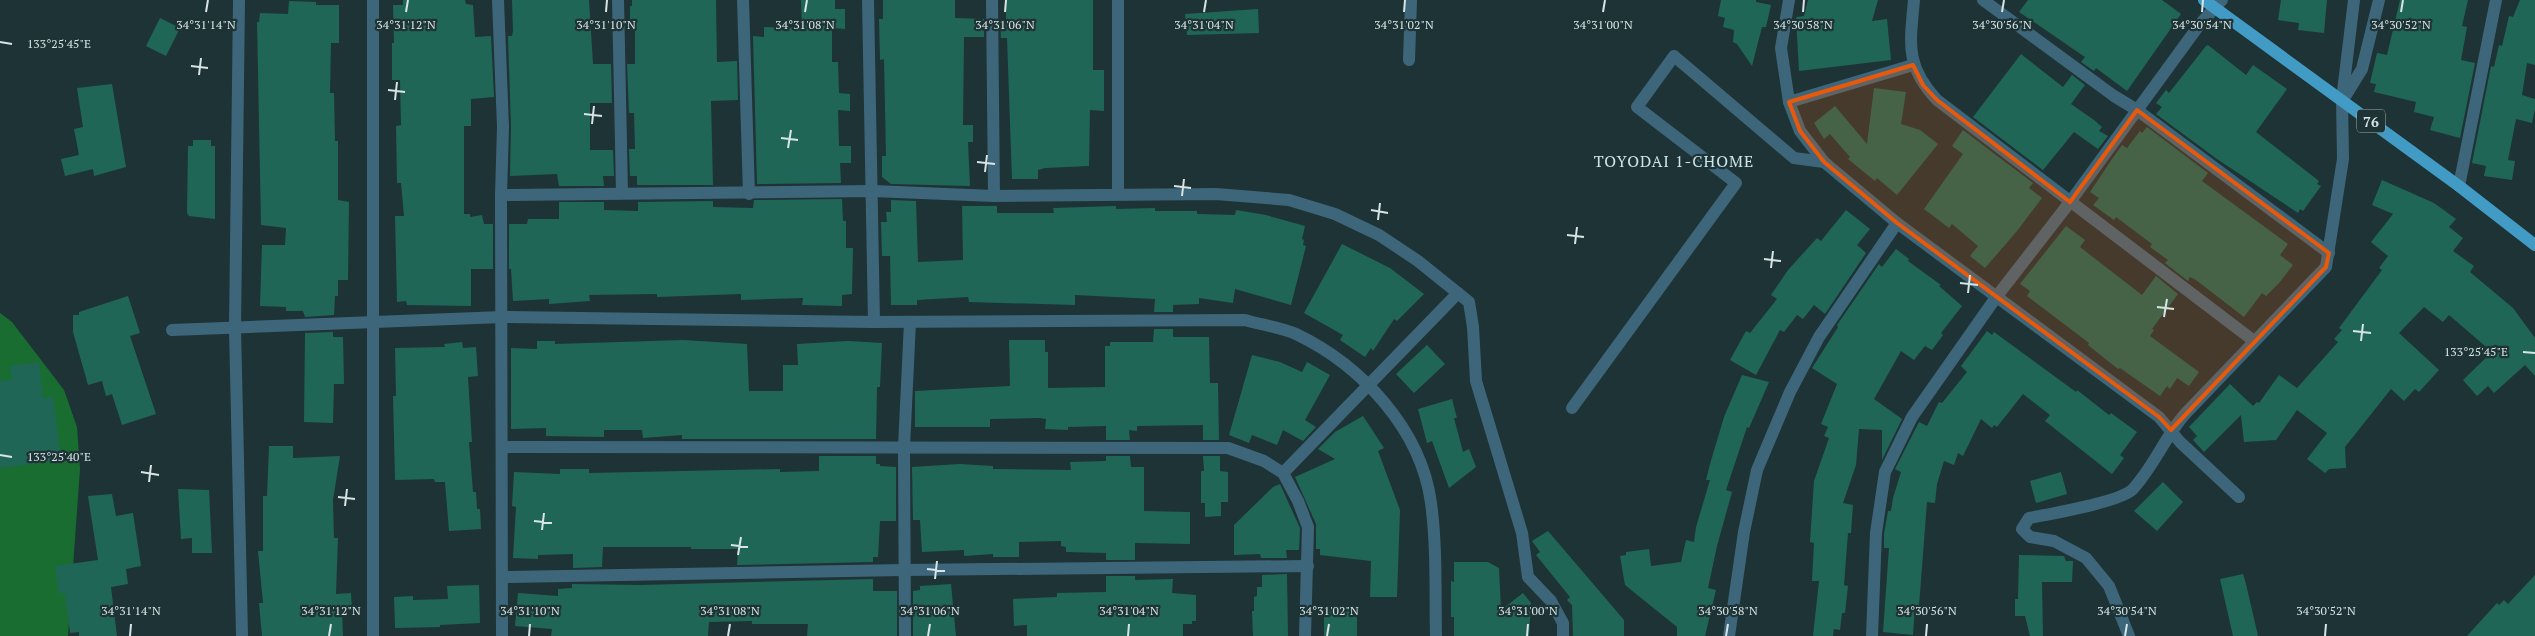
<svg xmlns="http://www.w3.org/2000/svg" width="2535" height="636" font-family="'PT Serif',serif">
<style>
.forest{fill:#1a6d31}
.building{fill:#206657}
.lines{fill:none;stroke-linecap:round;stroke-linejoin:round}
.minor{stroke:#3e667a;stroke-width:12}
.tertiary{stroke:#3e667a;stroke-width:12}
.primary{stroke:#429bc4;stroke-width:12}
.marked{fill:#e8590c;fill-opacity:0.2;stroke:#e8590c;stroke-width:4;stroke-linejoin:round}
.ticks{fill:none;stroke:#d8e5e6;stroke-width:2}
.labels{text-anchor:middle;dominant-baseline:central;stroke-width:4.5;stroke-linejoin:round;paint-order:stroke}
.shield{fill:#1e3335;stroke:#a0b0b1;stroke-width:1}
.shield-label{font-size:14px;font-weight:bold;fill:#d8e5e6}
.neighbourhood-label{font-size:16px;letter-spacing:1px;fill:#cce6e9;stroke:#1e3335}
.ticks-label{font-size:12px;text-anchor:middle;fill:#d8e5e6;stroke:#1e3335;stroke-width:4.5;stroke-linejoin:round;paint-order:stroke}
</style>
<rect width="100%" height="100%" fill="#1e3335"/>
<polygon class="forest" points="0,313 12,322 64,390 77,427 80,469 68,636 0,636"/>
<g class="building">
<polygon points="403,0 465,0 466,4 473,5 475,37 491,36 494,97 471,99 471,126 464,126 464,214 470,214 470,217 482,215 484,224 493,224 493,269 471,269 471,306 407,305 406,301 397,302 395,216 404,216 401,183 397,183 396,126 401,125 400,80 392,80 392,43 394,43 393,5 403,5"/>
<polygon points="512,0 589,0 593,64 611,64 612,103 590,103 590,150 613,150 614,176 603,176 604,186 559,186 557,174 510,176 511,127 508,36 512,36 513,31"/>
<polygon points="632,0 716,0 717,62 737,61 738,100 711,101 713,185 637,185 637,176 630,176 629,149 635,149 634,113 629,113 627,64 635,64 635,28 630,28 630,6 632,6"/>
<polygon points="801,0 835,0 835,9 845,9 845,29 832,28 832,62 838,62 839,93 850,94 850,111 838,110 839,146 851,146 851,163 840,163 841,183 757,184 753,36 764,37 764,27 802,28"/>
<polygon points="883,0 955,0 955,18 984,19 984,37 964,37 963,125 973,125 973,142 968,142 970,186 891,184 882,177 882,156 886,156 884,59 880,60 879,19 883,19"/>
<polygon points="1006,0 1093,0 1093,70 1104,70 1104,111 1090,110 1089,166 1045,168 1038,170 1038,179 1012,179 1007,38 1001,38 1000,20 1006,20"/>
<polygon points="1721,0 1756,0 1756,2 1771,5 1766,27 1762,27 1752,66 1737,44 1733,42 1734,30 1723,27 1725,18 1718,16"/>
<polygon points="1808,0 1878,0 1872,21 1887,19 1891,60 1799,71 1796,17 1804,16"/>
<polygon points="2028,0 2162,0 2181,14 2127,91 2096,68 2094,71 2081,62 2085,57 2019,12"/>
<polygon points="2281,0 2327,0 2324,33 2298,30 2299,23 2278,20"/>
<polygon points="2400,0 2468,0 2462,26 2467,27 2461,60 2475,63 2460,138 2430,130 2434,117 2414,112 2416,102 2374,92 2376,84 2370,83 2377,53 2387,55"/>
<polygon points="2520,0 2535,0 2535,65 2527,63 2522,95 2535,99 2535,109 2532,123 2516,119 2508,160 2515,161 2512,180 2484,176 2486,166 2472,163 2491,66 2494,67 2499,45 2502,46 2509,16 2513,17"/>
<polygon points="289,1 316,2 316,5 339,5 339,43 331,43 330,93 334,93 335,141 338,141 338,200 349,202 348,280 338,280 338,296 335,296 334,315 305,317 303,311 286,311 286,307 260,306 262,245 285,245 286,228 261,225 257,22 259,22 260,13 288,14"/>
<polygon points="1258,9 1259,33 1187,35 1185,14"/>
<polygon points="160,18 180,28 166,56 146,46"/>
<polygon points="2208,45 2246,75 2253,65 2287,89 2256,132 2319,181 2317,184 2321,186 2303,211 2300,209 2298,213 2217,159 2156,114 2162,107 2156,103 2166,90 2169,93 2206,46"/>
<polygon points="2021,54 2063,87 2072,75 2085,85 2071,104 2094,120 2102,127 2099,131 2108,136 2098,149 2074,132 2043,170 1973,117"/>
<polygon points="112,84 126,167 94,176 93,169 65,176 61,159 79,155 74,129 83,127 77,88"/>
<polygon points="1874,88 1906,92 1901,124 1920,130 1938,144 1897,195 1877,178 1875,181 1848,159 1850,157 1830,134 1824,139 1814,123 1835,106 1867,144"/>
<polygon points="2147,127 2208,173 2202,181 2288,244 2280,255 2293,265 2279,283 2266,296 2262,293 2244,317 2196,280 2190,277 2188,281 2165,263 2168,260 2150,247 2152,244 2116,217 2114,220 2093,205 2099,198 2090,192 2112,159 2122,145 2127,148 2140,131 2142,133"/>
<polygon points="1963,130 2033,183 2029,188 2042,198 2017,231 1985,268 1970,256 1978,246 1952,224 1949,228 1924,209 1963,154 1952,146"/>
<polygon points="193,140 211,140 211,146 215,146 215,219 189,216 187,213 188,146 193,146"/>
<polygon points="2382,180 2434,203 2456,219 2449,227 2463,238 2453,251 2474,266 2470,272 2513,308 2535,338 2535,376 2525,365 2494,393 2488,386 2477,396 2463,380 2492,352 2449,315 2443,322 2424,307 2399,333 2439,370 2419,392 2415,389 2404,401 2391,389 2345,447 2346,468 2329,469 2325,473 2307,459 2327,433 2297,410 2276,440 2244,442 2241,415 2204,452 2193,440 2197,436 2189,427 2230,384 2253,406 2257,402 2259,403 2279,375 2297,388 2338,342 2334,339 2342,330 2339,328 2382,270 2379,268 2388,256 2371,242 2393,214 2372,205"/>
<polygon points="842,199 843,221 846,221 846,248 853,248 852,294 842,295 842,306 802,305 803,298 741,300 741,294 657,297 657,294 589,295 590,301 549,304 549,299 513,301 511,269 509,269 509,224 527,224 528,219 559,219 559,202 604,202 604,210 638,211 638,202 713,201 713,207 753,208 754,200"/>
<polygon points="891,200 916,201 918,262 963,260 962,206 997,206 997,213 1054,213 1053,208 1116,206 1116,209 1155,208 1155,211 1197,211 1197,214 1235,215 1236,210 1266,215 1305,226 1302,239 1304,240 1303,245 1306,246 1291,305 1235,289 1233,303 1199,298 1199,304 1173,305 1173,312 1154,312 1155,299 1075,295 1075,305 969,302 968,297 917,300 917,305 891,305 890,256 882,256 881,222 887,222 886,212 891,212"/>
<polygon points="1846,210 1870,229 1857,245 1866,253 1825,314 1814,305 1803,319 1797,315 1784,332 1780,330 1756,375 1730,360 1746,331 1750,333 1777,299 1771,295 1788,270 1817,238 1821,241"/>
<polygon points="2066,226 2085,240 2080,247 2142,295 2156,276 2178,294 2152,329 2154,330 2150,336 2199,372 2189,386 2177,378 2170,389 2167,386 2160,396 2120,368 2118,369 2088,345 2089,343 2027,296 2030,291 2020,284"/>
<polygon points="1342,244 1390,268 1424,294 1397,321 1394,319 1373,351 1371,348 1365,357 1340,340 1343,335 1304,313"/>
<polygon points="1896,249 1909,259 1908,261 1941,285 1939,286 1962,306 1941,333 1943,335 1932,350 1925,346 1914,360 1901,351 1874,399 1902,419 1882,460 1882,430 1859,429 1856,465 1843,503 1853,505 1851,533 1848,533 1844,585 1848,586 1845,613 1842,613 1840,630 1834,629 1833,636 1813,636 1819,581 1812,581 1814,543 1810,542 1814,481 1829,438 1824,436 1828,427 1821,424 1837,384 1812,368 1838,327 1837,325 1879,264 1882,267"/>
<polygon points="128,296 140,333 130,336 156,414 122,425 112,394 106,396 102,381 88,385 73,332 73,315 79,315 79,312"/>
<polygon points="1154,329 1173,329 1173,337 1209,337 1210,383 1218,383 1219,440 1203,440 1203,425 1137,426 1137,431 1129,430 1130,440 1106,440 1106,426 1068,427 1068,430 1045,429 1046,419 1039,418 990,419 990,427 915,427 915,391 1010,386 1009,340 1045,340 1045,352 1048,352 1048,388 1105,387 1105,346 1110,346 1110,342 1153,342"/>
<polygon points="1987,331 1992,335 1994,332 2076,392 2077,390 2109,415 2111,413 2137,432 2120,455 2124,458 2112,474 2045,421 2050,415 2023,394 1997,427 1994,425 1992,428 1981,419 1963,456 1958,453 1954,465 1944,461 1937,484 1935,503 1927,502 1919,606 1915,606 1913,635 1883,632 1889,548 1884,548 1884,534 1888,511 1891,511 1893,498 1901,472 1895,469 1919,422 1927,426 1939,402 1942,403 1967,372 1961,366"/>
<polygon points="333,332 333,337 343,337 344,384 334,384 333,423 304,422 305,333"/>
<polygon points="683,340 747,344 749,391 783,391 783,365 798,365 797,344 848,341 882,343 880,387 877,387 876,439 682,439 682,435 643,438 642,430 604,430 604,437 546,436 546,428 511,429 511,348 537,349 537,341 555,341 555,344"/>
<polygon points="462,342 463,348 476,347 478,376 468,377 472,442 469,442 473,492 476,492 477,509 480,509 481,529 449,531 445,482 435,482 434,479 395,480 393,396 396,396 395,348 445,347 444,344"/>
<polygon points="1427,345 1445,364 1414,393 1396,374"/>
<polygon points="1252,355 1280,362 1302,372 1307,362 1330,375 1305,420 1316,427 1303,441 1283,430 1277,445 1252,435 1249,443 1229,435"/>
<polygon points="39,362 43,398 53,397 61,460 0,468 0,381 12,380 10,366"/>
<polygon points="1742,375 1769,382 1749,428 1747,427 1726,490 1732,492 1717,546 1708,588 1716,590 1705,636 1677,636 1677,627 1625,585 1620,556 1626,555 1626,552 1649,549 1651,566 1681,562 1686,540 1694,542 1696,527 1710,480 1706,480 1710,464 1724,417"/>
<polygon points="1452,399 1457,418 1454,418 1463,452 1469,449 1476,467 1449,488 1432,441 1427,443 1418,409"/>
<polygon points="1363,416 1384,448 1378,451 1400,510 1397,597 1370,597 1371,561 1320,555 1320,549 1316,549 1316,524 1295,477 1335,459 1318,449 1335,432"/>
<polygon points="269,446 293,446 293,458 340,456 333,500 334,538 338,538 336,594 351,593 352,611 342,611 343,636 262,636 259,603 263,603 258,551 263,551 263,496 267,496"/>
<polygon points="819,456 876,456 876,464 880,464 880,466 896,467 896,521 880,521 878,557 873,557 873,562 737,565 738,549 691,549 691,547 603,547 602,567 573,568 573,554 538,555 538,559 513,558 516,507 512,506 514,472 560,474 560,469 589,469 589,473 780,469 780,472 819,471"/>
<polygon points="1106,456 1130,456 1131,467 1144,467 1144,511 1190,512 1190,544 1135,543 1135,560 1106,560 1106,553 1066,552 1066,547 1061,546 1061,541 1019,542 1019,557 993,557 993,554 964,556 964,550 922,552 920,520 913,520 912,467 959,464 993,466 993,469 1071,470 1070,462 1106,461"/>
<polygon points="1203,456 1220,456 1220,471 1228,472 1228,502 1221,502 1221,516 1205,517 1205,503 1201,503 1201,471 1204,471"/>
<polygon points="2061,472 2067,494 2036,503 2030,481"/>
<polygon points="2163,482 2183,502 2157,531 2134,511"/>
<polygon points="1280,484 1300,528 1299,550 1286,550 1287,558 1261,558 1260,554 1234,555 1234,525 1273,487"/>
<polygon points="178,489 209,490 212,553 192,553 192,538 181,539"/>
<polygon points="112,494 116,516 133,513 141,566 126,569 128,584 111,587 117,636 79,636 79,632 70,633 65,593 59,594 55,566 98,560 88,496"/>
<polygon points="1548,531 1624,620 1624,636 1573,636 1572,605 1567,600 1570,597 1536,555 1540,552 1532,541"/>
<polygon points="2019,555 2064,556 2066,561 2073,561 2072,582 2042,582 2043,636 2030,636 2025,616 2015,616 2015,599 2018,599"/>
<polygon points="1454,562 1488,562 1499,568 1501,610 1523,593 1531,603 1529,636 1454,636 1454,617 1451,617 1451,581 1454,582"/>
<polygon points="1287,574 1288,636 1253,636 1252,611 1254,611 1254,597 1257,596 1257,587 1262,587 1262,575"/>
<polygon points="2243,574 2246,584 2258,636 2233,636 2220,579"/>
<polygon points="2535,575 2535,636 2467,636 2497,603 2499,605 2504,600 2508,604"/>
<polygon points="1106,576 1135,576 1135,580 1173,579 1172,593 1196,595 1196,621 1192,621 1192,624 1183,624 1183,636 1027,636 1027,625 1014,626 1013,599 1057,597 1057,593 1106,592"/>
<polygon points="873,579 873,591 897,591 897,636 807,636 808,624 752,624 752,621 709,622 708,636 551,636 552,629 515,626 518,593 558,596 558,589 572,588 572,584 641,585"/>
<polygon points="951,584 956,636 913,636 913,591 920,590 920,586"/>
<polygon points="479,585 480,623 440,625 440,627 395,628 394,597 413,596 413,600 448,599 447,586"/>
<polygon points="1357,609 1357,636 1324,636 1324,610"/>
</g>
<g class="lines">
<g class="minor">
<polyline points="239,0 235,328 242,636"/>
<polyline points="498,0 503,127 501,195 502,636"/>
<polyline points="618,0 622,193"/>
<polyline points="743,0 749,194"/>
<polyline points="868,0 874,322"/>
<polyline points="992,0 994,196"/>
<polyline points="1789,0 1781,48 1789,102 1800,131 1824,162"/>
<path d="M1914,0c-4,44 -9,66 23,100l317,241"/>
<polyline points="1983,0 2114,96 2137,110 2329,253"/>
<polyline points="1409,60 1411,0"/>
<polyline points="2344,98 2362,69 2379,0"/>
<polyline points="1789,102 1913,65"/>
<polyline points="2459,186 2496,0"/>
<polyline points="1118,194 1118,0"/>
<polyline points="501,195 873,191 994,196 1216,194 1289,200 1335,214 1379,235 1418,261 1469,302 1473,327 1476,381 1522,533 1528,577 1551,601 1563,623 1563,636"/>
<polyline points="1572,408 1736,183 1637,107 1674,56 1794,158 1824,162 1897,223 2159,417 2180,442 2239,497"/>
<polyline points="502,447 1228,448 1264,461 1283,473 1298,501 1308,527 1305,636"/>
<polyline points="1283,473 1458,293"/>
<polyline points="503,577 904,570 1308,566"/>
<polyline points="905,636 904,447 910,322"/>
<polyline points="1729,636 1744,532 1757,470 1790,392 1819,337 1897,223"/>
<polyline points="1872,636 1876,533 1885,472 1912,417 1997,296 2070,202 2200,24 2222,0"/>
<path d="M2129,636l-20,-50 -23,-28 -32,-17 -24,-4 -8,-8 7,-11c20,-4 92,-16 104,-29 21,-23 32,-52 52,-75l141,-147 17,-108 -1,-59 12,-100"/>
</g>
<g class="tertiary">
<path d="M172,330l330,-13 372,5 371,-2c16,5 36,7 51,14 65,31 125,95 135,169 6,44 4,89 5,133"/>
<polyline points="373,636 373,0"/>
</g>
<polyline class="primary" points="2204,0 2459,186 2535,245"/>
</g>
<path class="marked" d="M1913,65l10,20 14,15 133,102 67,-92 192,143 -3,14 -155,163 -12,-13 -262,-194 -73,-61 -24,-31 -11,-29z"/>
<path class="ticks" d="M206,12l2,-12M406,12l2,-12M606,12l1,-12M805,12l2,-12M1005,12l1,-12M1204,12l2,-12M1404,12l1,-12M1603,12l2,-12M1803,12l1,-12M2002,12l2,-12M2202,12l1,-12M2401,12l2,-12M0,42l12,2M191,66l17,2M199,75l2,-17M388,90l17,2M395,100l2,-18M584,114l18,2M592,124l2,-18M781,138l17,2M788,148l3,-18M977,162l18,2M985,172l2,-17M1174,186l17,2M1182,196l2,-17M1371,210l17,3M1378,220l2,-17M1567,235l17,2M1575,244l2,-17M1764,259l17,2M1771,268l2,-17M1960,283l18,2M1968,293l2,-18M2157,307l17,2M2164,317l3,-18M2353,331l18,2M2361,341l2,-17M2523,352l12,1M0,455l12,2M141,472l18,3M149,482l2,-17M338,497l17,2M345,506l2,-17M534,521l18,2M542,530l2,-17M731,545l17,2M738,555l3,-18M927,569l18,2M935,579l2,-18M130,636l1,-12M329,636l2,-12M529,636l1,-12M728,636l2,-12M928,636l2,-12M1128,636l1,-12M1327,636l2,-12M1527,636l1,-12M1726,636l2,-12M1926,636l1,-12M2125,636l2,-12M2325,636l1,-12"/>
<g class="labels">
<rect class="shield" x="2357" y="109.5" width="28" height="23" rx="4"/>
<g class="shield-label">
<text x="2371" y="121">76</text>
</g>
<g class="neighbourhood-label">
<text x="1674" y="161">TOYODAI 1-CHOME</text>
</g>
</g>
<g class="ticks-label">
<text x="406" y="29">34°31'12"N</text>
<text x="606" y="29">34°31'10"N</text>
<text x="805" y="29">34°31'08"N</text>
<text x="1204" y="29">34°31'04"N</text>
<text x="1404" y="29">34°31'02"N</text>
<text x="1803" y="29">34°30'58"N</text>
<text x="2202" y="29">34°30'54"N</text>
<text x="206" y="29">34°31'14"N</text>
<text x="1005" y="29">34°31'06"N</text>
<text x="1603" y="29">34°31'00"N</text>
<text x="2002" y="29">34°30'56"N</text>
<text x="2401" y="29">34°30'52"N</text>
<text x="59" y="48">133°25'45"E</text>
<text x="2476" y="356">133°25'45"E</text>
<text x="59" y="461">133°25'40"E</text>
<text x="131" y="615">34°31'14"N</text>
<text x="331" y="615">34°31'12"N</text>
<text x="530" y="615">34°31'10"N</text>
<text x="730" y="615">34°31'08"N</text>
<text x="930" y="615">34°31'06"N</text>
<text x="1129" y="615">34°31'04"N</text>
<text x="1329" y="615">34°31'02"N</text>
<text x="1528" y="615">34°31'00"N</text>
<text x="1728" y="615">34°30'58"N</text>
<text x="1927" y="615">34°30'56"N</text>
<text x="2127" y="615">34°30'54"N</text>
<text x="2326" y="615">34°30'52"N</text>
</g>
</svg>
